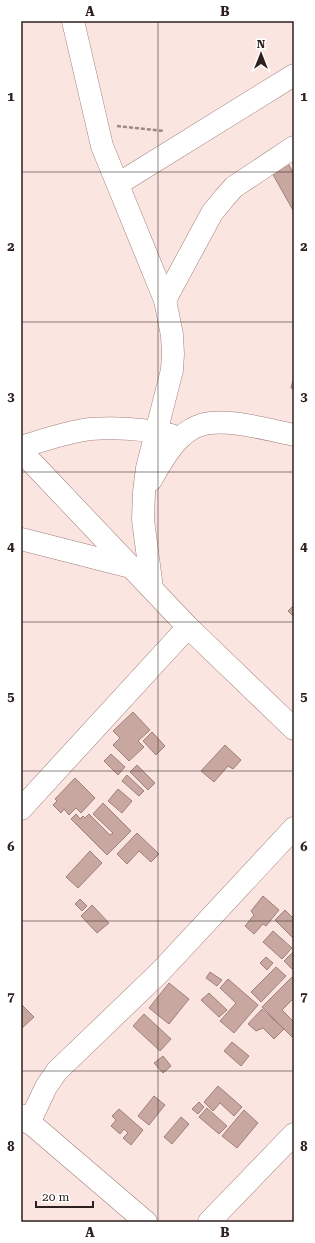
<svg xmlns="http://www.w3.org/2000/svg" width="315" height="1243" font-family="'Roboto Serif',serif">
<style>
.building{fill:#c9a7a1;stroke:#a07f7a}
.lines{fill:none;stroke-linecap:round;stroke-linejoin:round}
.minor-casing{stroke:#a1807b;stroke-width:23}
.path{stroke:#9b8986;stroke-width:2.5;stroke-dasharray:4 2;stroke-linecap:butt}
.minor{stroke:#fff;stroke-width:22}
.grid{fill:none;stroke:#2d201e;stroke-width:1;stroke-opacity:0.55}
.neatline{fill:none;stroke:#2d201e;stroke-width:1.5}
.grid-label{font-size:13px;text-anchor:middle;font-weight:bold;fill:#2d201e}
</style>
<rect width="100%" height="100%" fill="#fbe5e1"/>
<g class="building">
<polygon points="288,163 294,175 294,212 271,171"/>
<polygon points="294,376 294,389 291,388"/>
<polygon points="294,605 294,617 288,611"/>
<polygon points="133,712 150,730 138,741 144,747 129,761 113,745 120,738 113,731"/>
<polygon points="152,732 165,746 156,755 143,741"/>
<polygon points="225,745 241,760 233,769 228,766 214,782 201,771"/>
<polygon points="111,754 125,767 118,775 104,761"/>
<polygon points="137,765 155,783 148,790 130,772"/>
<polygon points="127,775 144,791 139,796 122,781"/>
<polygon points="75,778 95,798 81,813 76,808 69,815 64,809 61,813 53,805 57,801 55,799"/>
<polygon points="118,789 132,801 122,813 108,801"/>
<polygon points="103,803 131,831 107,855 71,819 76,814 80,819 83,816 85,818 89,814 110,835 113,833 93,814"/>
<polygon points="137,833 159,854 151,862 139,851 127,864 117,854"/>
<polygon points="90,851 102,863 78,888 66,877"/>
<polygon points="263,896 279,910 266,926 263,924 254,934 245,926 254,915 251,911"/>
<polygon points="80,899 87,906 82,911 75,904"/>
<polygon points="92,905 109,923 97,933 81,916"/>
<polygon points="285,910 294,919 294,939 275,920"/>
<polygon points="273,931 292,948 282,959 263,942"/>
<polygon points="294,951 294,967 292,969 284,961"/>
<polygon points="266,957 273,963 267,970 260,963"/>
<polygon points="276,967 286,976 261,1002 251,992"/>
<polygon points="210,972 222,980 217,986 206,978"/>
<polygon points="292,977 294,979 294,1000 293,999 282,1010 294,1022 294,1034 292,1037 262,1007"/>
<polygon points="228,979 258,1005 234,1033 220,1021 236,1003 220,988"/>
<polygon points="169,983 189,999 169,1024 149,1008"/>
<polygon points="209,993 227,1010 219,1017 201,1000"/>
<polygon points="21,1004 34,1017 21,1029"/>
<polygon points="262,1009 284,1029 274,1039 263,1028 256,1031 248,1024"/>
<polygon points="144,1014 171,1039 160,1051 133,1026"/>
<polygon points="232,1042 249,1056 241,1066 224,1051"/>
<polygon points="163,1056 171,1066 163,1073 154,1063"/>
<polygon points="218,1086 242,1107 234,1116 220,1103 213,1111 204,1102"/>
<polygon points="154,1096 165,1105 149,1125 138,1116"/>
<polygon points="199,1102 204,1107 198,1114 192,1109"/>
<polygon points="207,1108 227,1126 219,1134 199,1117"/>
<polygon points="119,1109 143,1130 131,1145 123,1138 128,1133 124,1129 120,1134 111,1126 116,1120 112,1116"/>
<polygon points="244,1110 258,1123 237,1148 222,1136"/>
<polygon points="181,1117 189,1124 172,1144 164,1137"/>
</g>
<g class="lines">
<defs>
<g id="minor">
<polyline points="73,21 102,146 165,300 172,335 173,354 172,370 147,468 144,492 143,520 152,588"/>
<polyline points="118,184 294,75"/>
<polyline points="165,300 212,213 225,197 234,187 294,147"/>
<path d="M21,447c23,-7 46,-15 69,-18 27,-2 55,0 81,6"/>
<polyline points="21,451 188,627 294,729"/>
<path d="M151,480c8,-14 17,-31 29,-42 5,-5 14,-11 21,-13 24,-8 68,5 93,10"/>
<polyline points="21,539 131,567"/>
<polyline points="21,809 188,627"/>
<polyline points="21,1115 146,1222"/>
<polyline points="29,1123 46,1087 57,1071 160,972 294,828"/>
<polyline points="209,1222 294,1134"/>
</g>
</defs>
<use href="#minor" class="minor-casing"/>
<polyline class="path" points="117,126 164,131"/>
<use href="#minor" class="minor"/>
</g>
<path class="grid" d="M158,21v1201M21,172h273M21,322h273M21,472h273M21,622h273M21,771h273M21,921h273M21,1071h273"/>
<rect width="315" height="1243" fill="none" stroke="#ffffff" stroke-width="44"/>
<g transform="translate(261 54)" stroke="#ffffff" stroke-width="3" paint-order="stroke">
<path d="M0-3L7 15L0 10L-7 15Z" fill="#2d201e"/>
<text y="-6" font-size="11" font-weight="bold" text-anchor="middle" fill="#2d201e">N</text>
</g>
<path d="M36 1201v6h57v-6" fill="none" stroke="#2d201e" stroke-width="2"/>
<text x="42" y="1201" font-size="12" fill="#2d201e" stroke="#ffffff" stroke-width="3" paint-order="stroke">20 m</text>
<rect x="22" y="22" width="271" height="1199" class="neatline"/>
<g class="grid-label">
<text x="90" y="16">A</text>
<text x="225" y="16">B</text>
<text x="11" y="101">1</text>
<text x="304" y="101">1</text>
<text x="11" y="251">2</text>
<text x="304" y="251">2</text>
<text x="11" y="401">3</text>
<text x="304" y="401">3</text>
<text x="11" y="551">4</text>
<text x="304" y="551">4</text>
<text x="11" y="701">5</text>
<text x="304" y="701">5</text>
<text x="11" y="851">6</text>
<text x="304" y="851">6</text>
<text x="11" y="1001">7</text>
<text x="304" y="1001">7</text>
<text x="11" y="1151">8</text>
<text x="304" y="1151">8</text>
<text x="90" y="1237">A</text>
<text x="225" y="1237">B</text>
</g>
</svg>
